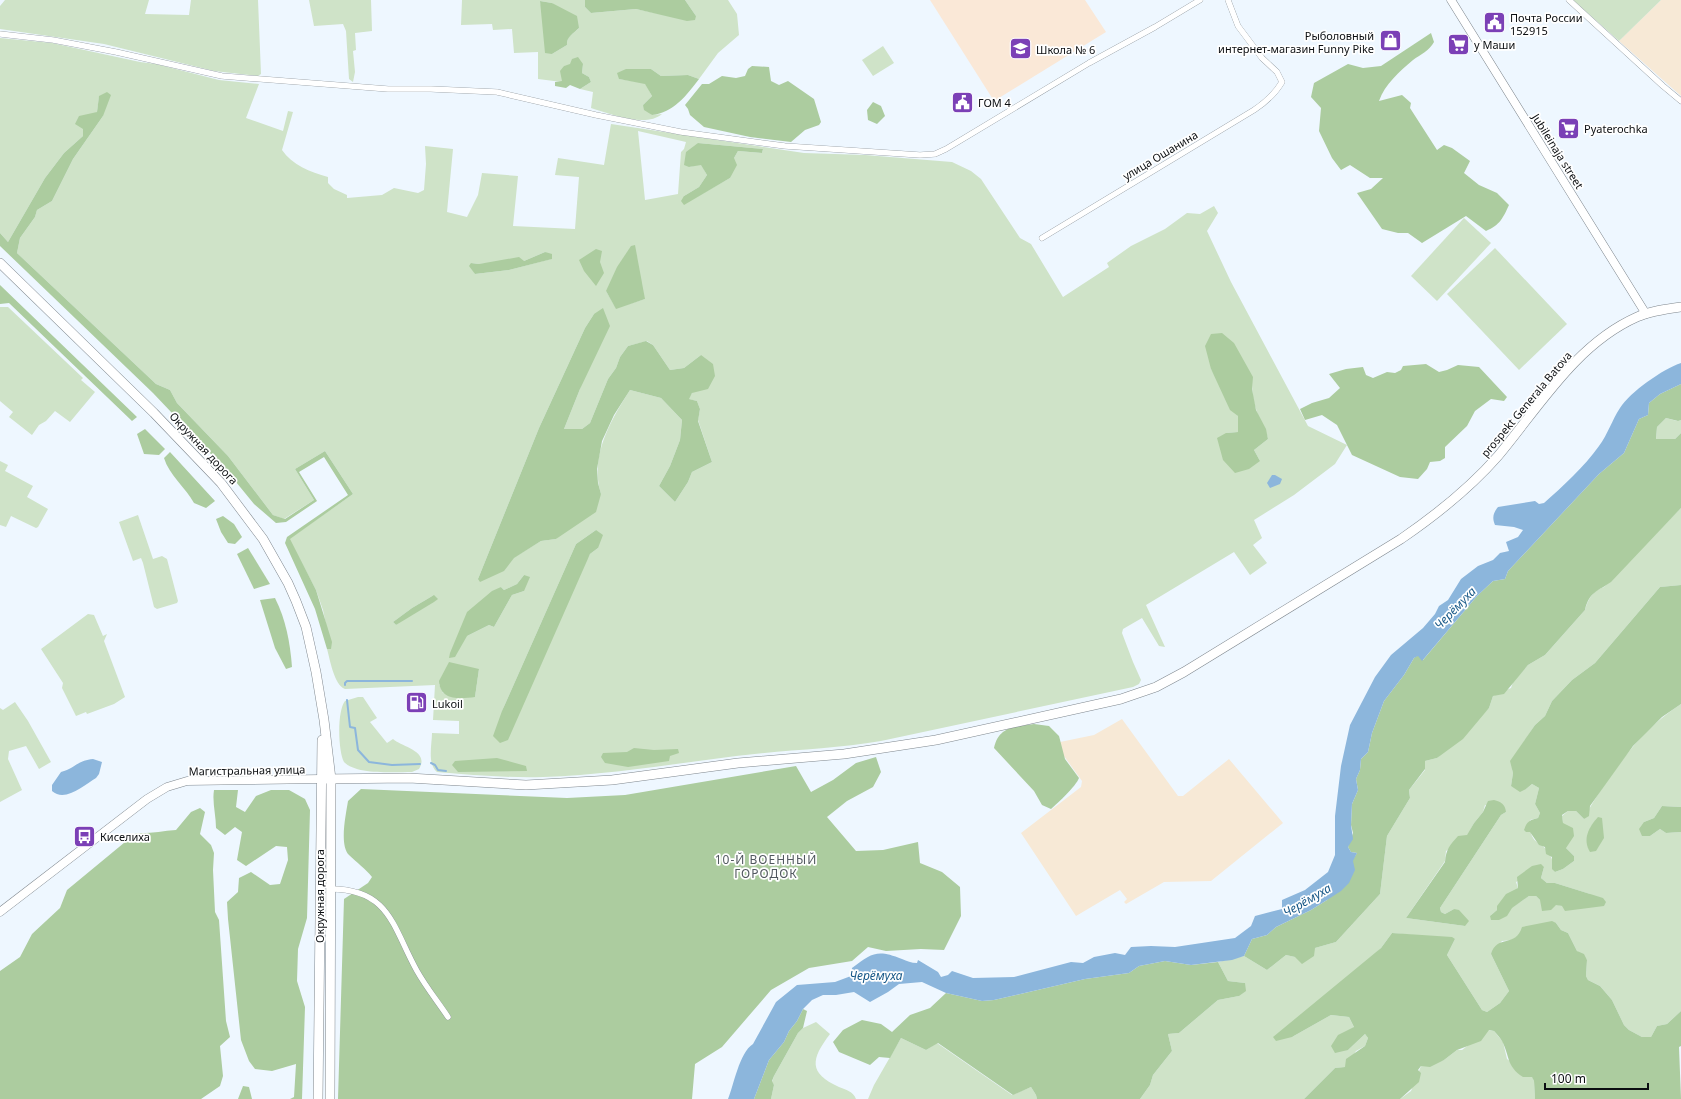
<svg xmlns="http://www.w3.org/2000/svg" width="1681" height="1099" font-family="'Noto Sans',sans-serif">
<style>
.industrial{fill:#f7e9d6}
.education{fill:#fae8d7}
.green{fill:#cfe3c8;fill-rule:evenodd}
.forest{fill:#accc9f}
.water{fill:#8cb6dc}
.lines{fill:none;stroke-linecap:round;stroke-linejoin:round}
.stream{stroke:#8cb6dc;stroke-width:2}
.street-casing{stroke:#7f878e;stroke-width:6}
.secondary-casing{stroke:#7f878e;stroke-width:9}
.primary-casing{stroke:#7f878e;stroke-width:10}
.street{stroke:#fff;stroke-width:5.5}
.secondary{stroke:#fff;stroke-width:8}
.primary{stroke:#fff;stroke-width:9}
.labels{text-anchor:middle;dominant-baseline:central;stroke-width:3.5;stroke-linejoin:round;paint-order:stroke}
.poi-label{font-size:11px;fill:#0b0e11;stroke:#fff;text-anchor:start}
.street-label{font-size:11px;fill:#0b0e11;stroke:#fff}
.water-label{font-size:12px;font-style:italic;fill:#165787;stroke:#fff}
.neighbourhood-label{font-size:12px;letter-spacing:1px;fill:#51585f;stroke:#fff}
</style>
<rect width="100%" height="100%" fill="#eef7ff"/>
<g class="industrial">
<polygon points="1661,0 1681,0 1681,96 1619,41"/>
<polygon points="1122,719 1178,796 1183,796 1229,759 1283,823 1211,881 1164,882 1126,904 1124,902 1127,899 1120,890 1076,916 1021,833 1081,787 1082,781 1056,745 1060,742 1094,735"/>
</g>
<polygon class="education" points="930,0 1085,0 1106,32 994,101"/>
<g class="green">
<polygon points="5,0 149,0 145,14 189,15 191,0 258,0 261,74 258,76 214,71 104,44 0,29 0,6"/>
<polygon points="309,0 371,0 372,31 355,33 356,50 353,51 355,72 353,82 349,79 346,31 343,24 314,26"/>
<path d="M462,0h123v7l6,6 45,-4 19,4 41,3 -11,-16h43l9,14 2,21 -21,18 -19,26 -11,-4 -27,1 -10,-7 -32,10 26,4 7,13 -9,9 9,10 10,-1c-16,14 -52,0 -71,-6l2,-16 -13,-3 11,-7 -2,-5 -7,-4 1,-9 -19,2 -2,16 -24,-3v-27l-24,1 -2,-24 -19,1 -1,-6 -31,1zM540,1l12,2 27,25c-5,5 -13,9 -12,17l-15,9z"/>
<polygon points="1573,0 1661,0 1619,41"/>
<path d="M0,38l52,5 88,19 16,2 63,16 40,4 -13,34 37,13 5,-20 5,1 -11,38c10,15 28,22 46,27v6l6,6 13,6v3l35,-3 12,-7 24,5 6,-3 2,-26 -1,-18 28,3 -6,63 20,5 11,-22 4,-22 36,3 -5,50 62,3 4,-52 -24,-2 3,-17 46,7 7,-41 193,29 61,2 87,7 19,9 10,8 39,59 11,6 32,53 46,-30 -2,-4 24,-17 34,-17 22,-16 13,1 14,-8 4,7 -11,18 24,51 77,144 39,19 -12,19 -41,31 -40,25 8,18 -9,7 14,18 -17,12 -16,-23 -88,53 19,42 -6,-1 -17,-28 -19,11 -1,4 11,29 8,18 -2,4 -6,3 -252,54c-48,8 -97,9 -145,15 -64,8 -128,19 -193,21 -36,1 -71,-2 -106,-5 -10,-8 -5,-28 -5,-39l27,1v-13l-26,-1 2,-35 -90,4c-11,-4 -15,-30 -18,-40h4l-8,-39 -7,-20 -27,-51 64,-45 -28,-43 -30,18 19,31 -30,19 -11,-4 -45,-59 -51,-53 -7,-13 -14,-6 -139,-131 3,-15 15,-21 2,-7 15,-9 21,-42 30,-43 -4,-19 -2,15 -14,17v7l-19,17 -19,25 -37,64 -8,-9zM638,131l48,11 -2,7 -3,3 -3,42 -33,6zM698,143l65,6 -1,4 -24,-2 -4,7 -4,20 -46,26v-8l15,-9 8,-12 -6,-11 -12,3zM545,252l6,7 -42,11 -34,4 -4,-11 8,1 45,-3zM606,291l39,8 -29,9zM594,314l-14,75 -16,40h18l8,-6 18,-44 8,-11 4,-11 8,-11 19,-5 6,4 17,25 14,-2 17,-13 -9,38 -4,6 9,2 3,8 -2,11 14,42 -20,10 -4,10 -13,20 -16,-16 11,-20 10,-26 2,-20 -21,-22 -31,-8c-19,30 -41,67 -29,104l-45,45 -15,2 -63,38 61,-151 46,-100zM1211,369l41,8c0,11 0,21 4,32 3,11 10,19 12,30l-14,11 6,11 -34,-28 12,-1v-16zM596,530l2,18 -8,6 -88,157 74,-167zM524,575v16l-12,4 -18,32 -5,-2 -22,11 34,-49 3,3 13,-6zM434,595l-38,30 -3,-3 19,-14zM479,669l-4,28 -32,-4 -4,-9z"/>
<polygon points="883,46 894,63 873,76 862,60"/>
<polygon points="1464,218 1491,243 1437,301 1411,276"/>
<polygon points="1495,248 1567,324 1519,370 1447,294"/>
<polygon points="0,307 8,307 83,378 81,380 95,392 70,422 55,411 46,421 39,425 32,435 9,417 13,412 0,401"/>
<polygon points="1666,418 1677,421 1681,420 1681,433 1675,439 1656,440 1657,427"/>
<polygon points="0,461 8,465 5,471 33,486 27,497 48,509 38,527 36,528 11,516 6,527 0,525"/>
<path d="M1681,508v77l-21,2 -65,76 -23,17 -20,21 -7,15 -10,9 -24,36 2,12 -2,13 15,3 6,-5 7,4 -4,16 5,9 -2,5 -8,2c-1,29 13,18 21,37 3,5 -1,10 4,15l8,-3 11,-8v-5l-8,-8 -4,-32 6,-5h8l8,8c7,-15 16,-28 26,-42 22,-31 38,-51 71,-73v103l-19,-1 -8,12 -10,4 6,14 10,-7 6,4 15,-1v179l-14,13 -10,2 -6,11h-9l-13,-7 -5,-5 -12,-25 -12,-14 -12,-6 -2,-4 1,-16 -10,-9 -9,-18 -7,-3 -5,-7 -36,11 -7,6 -11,1 -11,13 18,37 -9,12 -13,9 -5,-2 -35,-55 8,-16 -63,-6 -11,15 -89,89 39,-22 18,2 5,10 -6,23 17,-16 3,4 -3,8 -9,5 -10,16 -11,1 -31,31h-164l10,-14 3,-10 19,-24 -4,-17 11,-1 39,-33 21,-4 6,-13 -17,-2 -10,-19 26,-6 23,14 19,-15 9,2 20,-9 21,-6 44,-48 7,-58 23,-38 -1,-8 16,-20v-9l12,-3 52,-50 4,-12 18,-8 2,-6 15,-17 17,-10 40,-45c3,-11 8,-20 19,-23zM1485,805l21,7 -5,3 -61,93 1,4 4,2 9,-5 11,17 -59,-8 39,-57 1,-10 21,-15 7,-13 9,-11zM1544,867l-3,11 6,5h8l35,11 -28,12 -22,-6 -4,-4h-7l-18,12 -21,8 7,-6 21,-22 -2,-6z"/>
<polygon points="138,515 153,559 162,556 167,559 178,601 177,603 157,609 154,607 143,563 141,558 133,561 119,522"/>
<polygon points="88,614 94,615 103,636 107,634 104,641 125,697 114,704 87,714 86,712 76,716 62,688 63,683 41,649"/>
<path d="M358,697h5l14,21 -7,4 17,21 6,-4c9,8 37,12 26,30l-7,3c-17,0 -56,3 -68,-10 -6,-11 -7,-51 1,-61z"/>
<polygon points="15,702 28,721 51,762 39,769 26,746 9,751 8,759 22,790 0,802 0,708 3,710"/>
<path d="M816,1022l14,12c-19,25 -22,39 9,53 7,3 14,4 17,12h-85l3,-14 -2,-3 2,-6 24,-43 5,-5z"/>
<polygon points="1488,1030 1494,1031 1503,1042 1507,1059 1532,1076 1534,1081 1535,1099 1400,1099 1411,1091 1421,1066 1444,1060 1457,1050 1462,1050"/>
<polygon points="901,1038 926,1050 937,1043 1012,1095 1031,1087 1036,1095 1037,1099 868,1099 874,1085"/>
</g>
<g class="forest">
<polygon points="585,0 685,0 696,16 695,20 687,21 636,9 591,13 585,7"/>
<path d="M540,1l12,2 25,13 2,12c-5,5 -13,9 -12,17l-15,9 -7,-1z"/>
<path d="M1431,33l3,9c-4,8 -14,13 -21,18 -14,12 -28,24 -34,41l23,-6 9,8 -1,5 27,42 7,-5 8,3 18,13 -6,12 15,12 18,8 12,12c-6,13 -9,20 -23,26l-20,-15 -44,27 -14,-10h-10l-16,-4 -25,-36 14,-4 12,-11h-13l-20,-13 -9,5 -9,-12 -13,-27 2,-23 -10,-11 3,-14 34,-19 15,4 18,-2z"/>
<polygon points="578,57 583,64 582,73 589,77 591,82 580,89 570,85 566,88 555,86 555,82 562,81 560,71 564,66 570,64 572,59"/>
<polygon points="752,66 769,67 771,81 779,85 788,81 814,99 821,122 819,125 805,130 791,142 750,137 704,127 690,115 688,109 685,105 702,84 709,84 722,76 736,78 745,76 748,69"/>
<path d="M626,69h25l10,7 27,-1 11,4c-12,16 -26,34 -47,36l-8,-5 -1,-5 9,-9 -7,-12 -26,-5 -2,-6z"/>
<polygon points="107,92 111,95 103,116 73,159 52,201 37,210 35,217 20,238 17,253 156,384 170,390 177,403 228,456 273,515 285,519 314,500 295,469 325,451 353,494 290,539 316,590 332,642 331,649 327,649 315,609 285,543 287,537 348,495 324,457 299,472 317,501 286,522 276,523 254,504 227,471 153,393 0,246 0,233 8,242 45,178 64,153 83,136 83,129 75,124 79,116 97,112 99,96"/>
<polygon points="873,102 881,106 885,116 877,124 868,120 867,110"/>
<polygon points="698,143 763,149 762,153 738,151 734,158 737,165 730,178 684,205 681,201 684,196 699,187 707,175 701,165 689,167 684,165 686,152"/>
<polygon points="635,245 645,299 616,309 606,291 617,267 631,246"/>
<polygon points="596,249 602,251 600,262 604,273 596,286 584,271 579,260"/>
<polygon points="545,252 552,254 552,259 509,270 475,274 469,266 471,263 479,264 519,257 524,261"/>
<polygon points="0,285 137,417 132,421 9,303 0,304"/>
<polygon points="603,308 610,326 580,389 564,429 582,429 590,423 608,379 616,368 620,357 628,346 646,341 653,345 670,370 684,368 701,355 713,364 715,376 708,389 692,393 689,399 697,401 700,409 698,421 712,462 692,472 688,482 675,502 659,486 670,466 680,440 682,420 661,398 630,390 614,415 602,441 597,469 598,483 601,494 596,512 556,539 541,541 514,558 504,571 480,582 478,579 539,428 585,328 594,314"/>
<polygon points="1222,333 1234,343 1253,377 1252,389 1256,410 1266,429 1268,439 1254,450 1260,461 1249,469 1235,473 1223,460 1217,438 1226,433 1238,432 1238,416 1230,410 1211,369 1205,346 1211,334"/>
<polygon points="1426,364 1439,372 1447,370 1458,365 1479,367 1507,397 1504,401 1491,399 1475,411 1467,426 1445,447 1445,458 1440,461 1430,462 1427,469 1418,479 1400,477 1352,455 1337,425 1322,415 1305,420 1300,409 1312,403 1329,398 1340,388 1329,374 1346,369 1363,367 1366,375 1373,378 1387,372 1395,373 1401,370 1403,366"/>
<path d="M1681,384v36l-3,1 -12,-3 -9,9 -1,12h19l6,-6v75l-70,74c-13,9 -22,10 -26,28l-40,45 -17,10 -24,29 -11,2 -4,12 -26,31 -26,19 -12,3v8l-16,21 1,8 -23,38 -7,58 -44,48 -21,6 -1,8 -12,8 -7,-7 -9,-2 -19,15 -23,-14 8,-17 15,-4 9,-8 35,-17 16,-10 30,-47 -6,-1 -3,-5 5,-14 -2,-8 1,-21 6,-14 -2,-11 4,-9 1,-11 7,-7 4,-19 12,-32 20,-26 10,-17 4,-3 5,5 54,-64 16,-15 12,-2 3,-8 91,-97 25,-21 15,-34 9,-4 1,-12 11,-9z"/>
<polygon points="145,429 165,449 159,455 144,454 137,434"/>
<path d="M170,452l45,49 -9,7 -12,-5c-8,-15 -25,-28 -30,-45z"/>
<polygon points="223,516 234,524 242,537 235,544 228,543 221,532 216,519"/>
<polygon points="596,530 603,535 598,548 590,554 508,740 500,743 493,736 502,711 576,544"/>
<polygon points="248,548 270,584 254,589 237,554"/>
<polygon points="524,575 530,577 524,591 512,595 494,627 489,625 467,636 455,657 449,658 450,653 467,612 492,591 501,587 504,590 517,584"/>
<path d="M1681,585v119l-19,13 -29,29 -43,60 -1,10 -5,3 -8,-8h-8l-6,4 1,8 10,5 1,8 -8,12 8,8v5l-11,8 -8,3 -3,-3v-12l-6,-3 -1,-7 -6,-2 -9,-13h-4l-2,-2c3,-9 6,-10 14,-12l2,-5 -5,-9 4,-16 -7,-4 -6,5 -6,3 -9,-6 2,-13 -3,-12 25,-36 10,-9 7,-15 20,-21 23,-17 65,-76z"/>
<polygon points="434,595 438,599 434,602 396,625 393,622 412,608"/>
<path d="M275,598c11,22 15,44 17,69l-6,2 -11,-21 -15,-48z"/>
<path d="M449,662l30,7 -4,28c-15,2 -35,4 -36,-16z"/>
<path d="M1034,724l15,2 10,10 6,23 14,19c-3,8 -21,25 -28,31l-9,-4 -8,-14 -40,-43c5,-22 21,-21 40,-24z"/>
<polygon points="634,748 654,750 678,749 679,753 670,756 669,761 628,767 605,763 601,757 603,753 627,752"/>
<path d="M876,757l5,15 -8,15 -26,14 -20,16 29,34 27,-1 35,-8 2,21 22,9 18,15 1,29 -17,34 -23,-1 -35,2 -18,-4 -16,14 -43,7 -38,22 -49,57 -27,17 -3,35h-354l6,-200 24,-16 4,-6c-7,-9 -15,-14 -23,-22 -10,-10 -3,-41 -1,-54l13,-12 206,9 58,-3 171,-29 15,26 22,-12 23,-17z"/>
<polygon points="497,758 526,766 527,771 458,772 452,765 455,761"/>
<path d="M214,790h24l-2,17 9,5 11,-16 15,-6h18l16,9 5,11 -3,108 -9,31 -1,32 8,26 -3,92h-12l4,-2 2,-33 -24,7 -17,-2 -6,-8 -8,-21 -13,-121 -1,-17 11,-10 1,-14 12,-6 19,13 10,-1 8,-24 -1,-13 -11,-1 -30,20 -9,-6 5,-28 -7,-5 -10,8 -9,-7c0,-13 -4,-26 -2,-38z"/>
<path d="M1494,800c7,2 11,4 12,12l-5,3 -61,93 1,4 4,2 9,-5 5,1 10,11 -4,5 -59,-8 39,-56c1,-13 5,-17 13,-26l9,-1 7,-12 9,-11 5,-11z"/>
<polygon points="1662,806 1681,807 1681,832 1666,833 1660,829 1650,836 1642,836 1639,829 1644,822 1654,818"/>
<path d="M200,808l5,4 -5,22 11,11 3,8 -1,17 2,42 4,8 7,101 4,16 -10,9 3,30 -3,10 -19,13h-201v-128l20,-14 12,-23 28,-26 7,-18 69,-57c13,1 26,-2 40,-3l15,-18z"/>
<path d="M1598,817l4,1 2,20 -8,13 -6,1c-8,-13 -1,-25 8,-35z"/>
<polygon points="1541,864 1544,867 1541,878 1547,883 1555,883 1603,898 1606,902 1604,906 1565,911 1562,906 1556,905 1551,910 1542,911 1540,900 1536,896 1529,896 1512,908 1507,916 1499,920 1491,920 1490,916 1497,910 1497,906 1506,894 1518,888 1517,877 1532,866"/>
<path d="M1552,921l4,2 5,7 7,3 9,18 7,3 3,6 -1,16 2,4 12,6 12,14 12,25 5,5 13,7h9l6,-11 10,-2 14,-13v35l-2,1 2,52h-146l-1,-18 -2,-4h-9c-17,-11 -13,-21 -21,-36 -2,-3 -5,-7 -8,-10l-5,-1 -8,11 -24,9 -13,10 -14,7 -9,-1 -3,4 3,3 -2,9 -19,17h-96l31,-31 10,-1 1,-8 19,-13 3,-8 -3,-4 -17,16 -13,3 -4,-7 7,-11 16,-8 -5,-10 -18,-2 -39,22 -16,4 -3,-4 108,-89 11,-15 60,4 3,2 -8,16 35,55 5,2 13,-9 9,-12 -18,-37c6,-20 25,-6 31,-27z"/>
<polygon points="1165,961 1191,965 1218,962 1228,981 1245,983 1246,991 1239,996 1218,1000 1179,1033 1168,1034 1172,1051 1153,1075 1150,1085 1140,1099 1037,1099 1036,1095 1031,1087 1013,1095 938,1043 926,1050 901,1038 890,1058 879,1057 870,1065 839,1052 833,1042 843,1030 862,1020 881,1024 892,1032 910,1015 930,1008 946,993 982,1001 994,1000 1085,979 1129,973 1139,966"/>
<polygon points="803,1009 807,1011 803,1028 798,1033 774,1076 772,1081 774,1085 771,1099 754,1099 769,1060 784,1042 789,1031 797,1021"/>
<polygon points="243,1086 249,1087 252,1099 238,1099"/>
</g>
<g class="water">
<path d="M1681,363v21l-21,10 -11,9 -1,12 -9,4 -15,34 -25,21 -91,97 -3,8 -12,2 -16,15 -55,65 -4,-5 -4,2 -10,17 -20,26 -12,32 -4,19 -7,7 -1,11 -4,9 2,11 -6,14 -1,21 2,14 -5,8 3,5 6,1 -4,8 2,9 -6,13 -8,8 -14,9 -16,10 -35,17 -9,8 -15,4 -8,17 -12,4 -41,5 -26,-4 -26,5 -10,7 -44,6 -91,21 -12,1 -36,-8 -24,-11 -23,2 -11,8 -18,10 -16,-10 -18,3h-13l-11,5 -9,9 -6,12 -8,10 -5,11 -15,18 -15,39h-26c6,-14 11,-46 25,-55l23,-42 21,-17 38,-3 16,-6 1,-8c20,-15 25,-19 50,-9 5,2 9,4 15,4l1,-3 20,12 3,5 7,-2 4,-4 21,7 41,-1 57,-15 12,1 11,-6 21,-4 10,2 6,-8 20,-1 24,1 60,-9 16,-12 4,-10 27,-7v-9l23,-10 23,-18 7,-17v-39l6,-50 9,-41 25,-48 16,-22 32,-27 12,-14 4,-8 9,-6 13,-21 17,-13 15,-6 7,-7 9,-2 -3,-9 12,-5 5,-7 -9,-3 -19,-2c-3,-7 -2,-12 3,-18l37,-6 4,3 5,-1c19,-17 40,-36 55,-57 9,-12 13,-26 21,-38 10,-16 43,-39 61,-45z"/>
<polygon points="1272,475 1275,475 1282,479 1280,484 1270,488 1267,483"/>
<path d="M93,759l9,3 -3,12 -3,4c-12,7 -31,25 -44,13v-6l9,-13c13,-3 17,-12 32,-13z"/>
</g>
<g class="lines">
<g class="stream">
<polyline points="345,685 345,683 347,681 412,681"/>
<polyline points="347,700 350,727 355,728 358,750 369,762 392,765 420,764"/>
<polyline points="431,763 435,765 438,770 446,771"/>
</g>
<defs>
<g id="street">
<polyline points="1569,0 1663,86 1681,101"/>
<polyline points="0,34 53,40 116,52 222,76 388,89 431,89 497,92 596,115 681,132 785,146 920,155 935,154 946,149 1089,63 1155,27 1200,0"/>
<path d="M1042,238l212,-128c12,-8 21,-16 28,-28l-5,-10 -15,-14 -24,-32 -10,-26"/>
<path d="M331,889c59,0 62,39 86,82 9,16 21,31 31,46"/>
</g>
<g id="secondary">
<polyline points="1451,0 1646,314"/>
<polyline points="0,912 147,799 167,787 187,781 321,779"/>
</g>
<g id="primary">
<polyline points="0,263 154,413 221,483 263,539 288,583 296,601 306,627 316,672 324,720 331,779 330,1099"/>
<path d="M321,779l88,-1 117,7 86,-5 126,-17 106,-9 92,-14 185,-41 35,-12 28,-15 217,-133c35,-24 69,-51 97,-83 41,-49 78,-112 139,-139 14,-6 29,-8 44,-10"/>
<polyline points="318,1099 322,740"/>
</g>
</defs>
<use href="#street" class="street-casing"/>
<use href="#secondary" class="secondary-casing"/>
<use href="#primary" class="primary-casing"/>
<use href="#street" class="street"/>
<use href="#secondary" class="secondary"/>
<use href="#primary" class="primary"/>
</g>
<defs>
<symbol id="civic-square" viewBox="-11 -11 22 22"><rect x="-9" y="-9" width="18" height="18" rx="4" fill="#7b40b6" stroke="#fff"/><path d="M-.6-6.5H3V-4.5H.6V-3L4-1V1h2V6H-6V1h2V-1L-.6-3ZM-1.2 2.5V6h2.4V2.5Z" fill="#fff"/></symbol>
<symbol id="shop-square" viewBox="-11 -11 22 22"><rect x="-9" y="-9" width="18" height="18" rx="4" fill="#7b40b6" stroke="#fff"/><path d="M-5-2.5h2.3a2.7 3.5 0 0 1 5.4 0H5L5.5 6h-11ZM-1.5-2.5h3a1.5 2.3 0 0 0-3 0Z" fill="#fff"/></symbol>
<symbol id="supermarket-square" viewBox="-11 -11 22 22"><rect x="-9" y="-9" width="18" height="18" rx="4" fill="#7b40b6" stroke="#fff"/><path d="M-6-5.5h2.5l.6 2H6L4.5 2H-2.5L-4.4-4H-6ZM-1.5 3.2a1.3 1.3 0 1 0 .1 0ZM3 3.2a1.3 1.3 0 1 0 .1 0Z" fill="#fff"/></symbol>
<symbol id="school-square" viewBox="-11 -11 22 22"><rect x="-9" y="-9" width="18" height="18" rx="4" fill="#7b40b6" stroke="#fff"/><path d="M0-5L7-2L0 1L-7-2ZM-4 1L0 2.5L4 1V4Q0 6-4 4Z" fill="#fff"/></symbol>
<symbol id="fuel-square" viewBox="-11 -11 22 22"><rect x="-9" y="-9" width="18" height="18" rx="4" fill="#7b40b6" stroke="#fff"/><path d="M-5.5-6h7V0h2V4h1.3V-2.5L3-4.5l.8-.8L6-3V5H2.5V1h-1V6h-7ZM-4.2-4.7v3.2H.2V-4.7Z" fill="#fff"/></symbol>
<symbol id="bus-square" viewBox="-11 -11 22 22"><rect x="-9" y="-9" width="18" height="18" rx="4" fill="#7b40b6" stroke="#fff"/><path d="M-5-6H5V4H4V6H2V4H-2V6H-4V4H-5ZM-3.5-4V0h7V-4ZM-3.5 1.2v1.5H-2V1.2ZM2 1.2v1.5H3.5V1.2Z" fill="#fff"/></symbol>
</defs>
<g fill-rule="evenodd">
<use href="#civic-square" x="1482" y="10" width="25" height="25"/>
<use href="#shop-square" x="1378" y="28" width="25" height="25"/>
<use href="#supermarket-square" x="1446" y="32" width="25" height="25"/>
<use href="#school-square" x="1008" y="36" width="25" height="25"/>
<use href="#civic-square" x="950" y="90" width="25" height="25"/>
<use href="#supermarket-square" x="1556" y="116" width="25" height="25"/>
<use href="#fuel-square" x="404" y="690" width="25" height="25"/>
<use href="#bus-square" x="72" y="824" width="25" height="25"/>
</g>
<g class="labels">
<g class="poi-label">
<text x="1510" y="17">Почта России<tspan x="1510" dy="13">152915</tspan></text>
<text x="1374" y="35" text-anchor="end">Рыболовный<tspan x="1374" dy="13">интернет-магазин Funny Pike</tspan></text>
<text x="1474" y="44">у Маши</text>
<text x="1036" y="49">Школа № 6</text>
<text x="978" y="102">ГОМ 4</text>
<text x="1584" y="128">Pyaterochka</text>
<text x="432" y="703">Lukoil</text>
<text x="100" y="836">Киселиха</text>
</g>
<g class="street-label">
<text transform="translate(1558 151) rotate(58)">Jubileinaja street</text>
<text transform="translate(1160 155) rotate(-31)">улица Ошанина</text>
<text transform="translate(1526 404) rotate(-50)">prospekt Generala Batova</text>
<text transform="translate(204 448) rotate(47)">Окружная дорога</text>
<text transform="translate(247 770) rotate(-1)">Магистральная улица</text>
<text transform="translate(319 896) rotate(-90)">Окружная дорога</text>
</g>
<g class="water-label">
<text transform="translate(1455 608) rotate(-46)">Черёмуха</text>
<text transform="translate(1307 900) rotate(-30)">Черёмуха</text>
<text x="876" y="975">Черёмуха</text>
</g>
<g class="neighbourhood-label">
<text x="766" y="859">10-Й ВОЕННЫЙ<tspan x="766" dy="14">ГОРОДОК</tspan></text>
</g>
</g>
<path d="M1545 1083v6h103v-6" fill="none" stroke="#0b0e11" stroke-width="2"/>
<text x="1551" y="1083" font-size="12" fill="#0b0e11" stroke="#ffffff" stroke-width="3" paint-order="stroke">100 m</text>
</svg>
